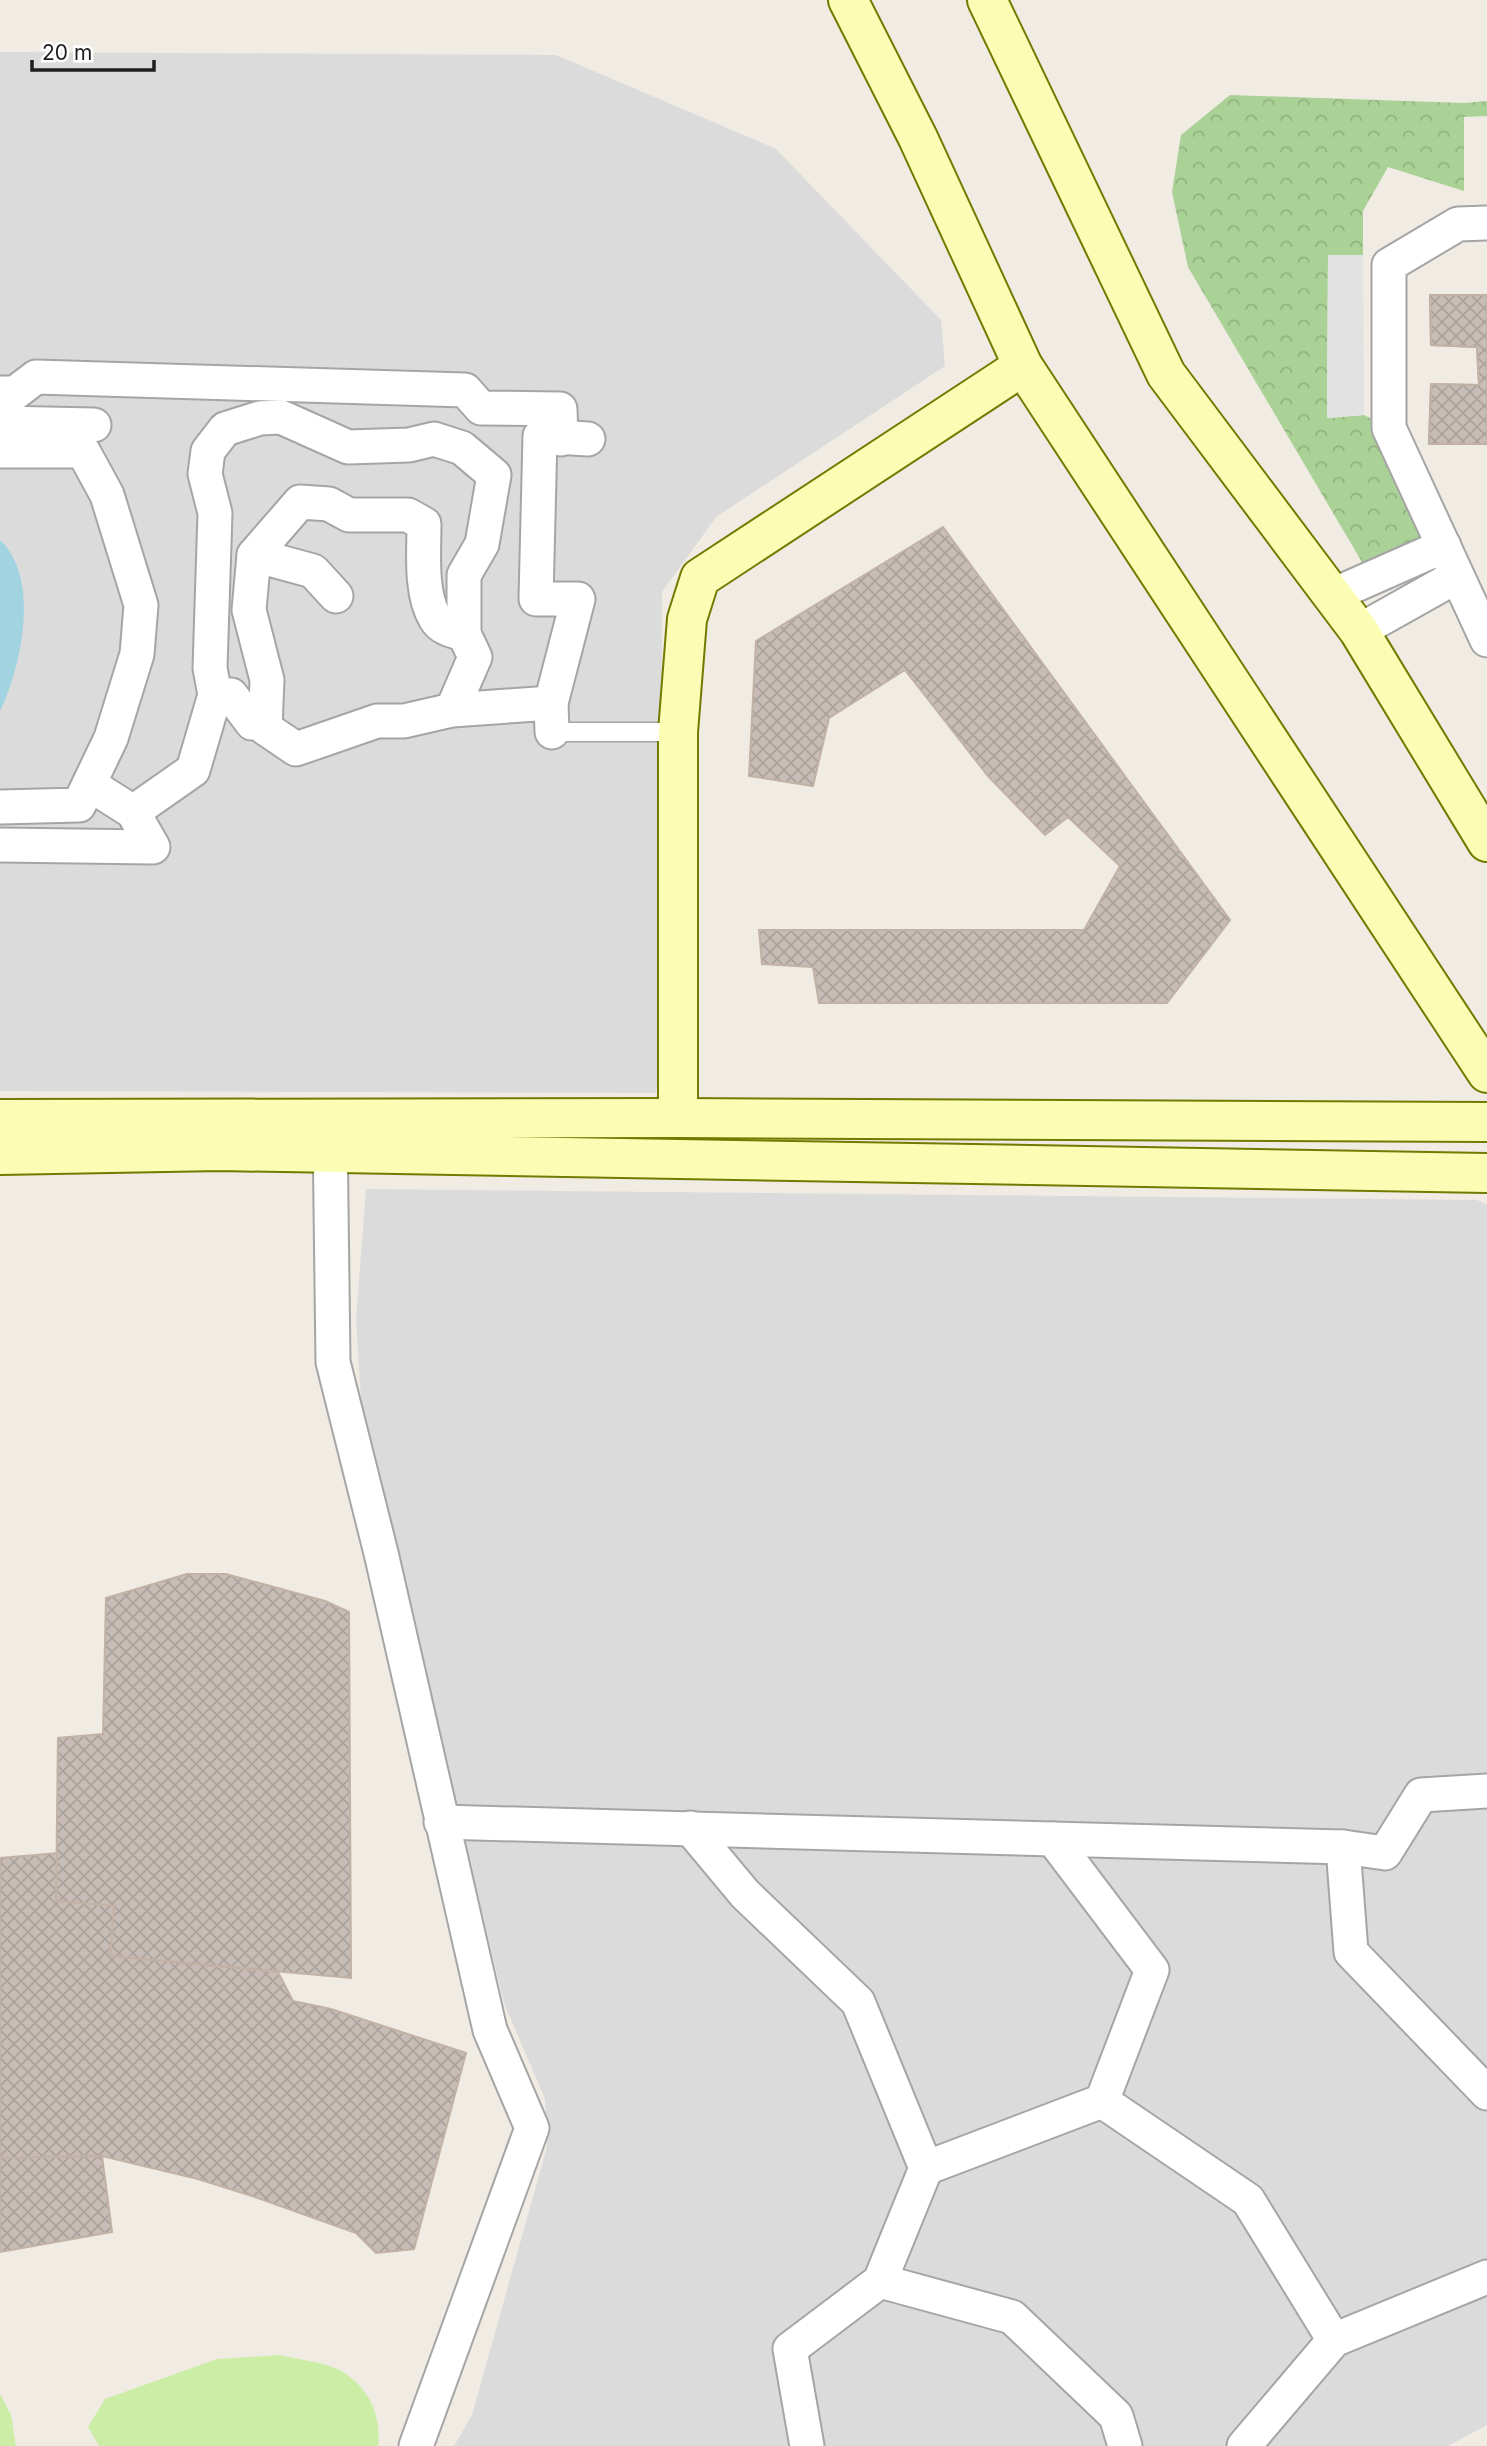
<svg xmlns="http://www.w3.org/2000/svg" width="1487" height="2446" font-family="Inter,sans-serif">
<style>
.residential{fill:#dcdbdb}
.grass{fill:#cceda6}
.forest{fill:url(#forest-crowns)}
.parking{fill:#e2e2e2}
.water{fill:#a1d4e0}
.building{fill:url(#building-cross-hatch);stroke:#c2b1a5;stroke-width:2}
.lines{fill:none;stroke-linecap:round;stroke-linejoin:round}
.lane-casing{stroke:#a5a5a5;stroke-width:21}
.street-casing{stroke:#a5a5a5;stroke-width:37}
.secondary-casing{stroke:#727a00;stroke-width:42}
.lane{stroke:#fff;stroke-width:18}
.street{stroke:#fff;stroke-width:33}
.secondary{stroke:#fcfdb4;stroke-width:38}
</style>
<defs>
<pattern id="forest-crowns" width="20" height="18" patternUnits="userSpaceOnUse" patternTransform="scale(1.75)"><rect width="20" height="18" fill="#aad196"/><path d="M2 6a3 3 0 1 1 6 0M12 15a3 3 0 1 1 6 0" fill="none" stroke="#92b381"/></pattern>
<pattern id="building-cross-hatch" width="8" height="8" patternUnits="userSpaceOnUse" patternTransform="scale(1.75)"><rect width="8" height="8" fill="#c8bdb6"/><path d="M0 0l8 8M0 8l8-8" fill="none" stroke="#aba29c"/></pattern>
</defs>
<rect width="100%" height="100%" fill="#f0ebe3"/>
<g class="residential">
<polygon points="0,52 556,55 776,149 941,320 945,366 716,517 662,592 661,1066 656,1093 0,1091"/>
<polygon points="366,1189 1477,1200 1487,1205 1487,2425 1448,2446 454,2446 472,2415 547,2147 545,2099 504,2003 362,1416 356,1320"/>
</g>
<g class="grass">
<path d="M280,2355c19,5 47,7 63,17 26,16 39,45 35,74h-279l-11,-19 17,-28 112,-40z"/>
<polygon points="0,2394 11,2415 16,2446 0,2446"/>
</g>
<polygon class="forest" points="1230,95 1464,103 1487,101 1487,116 1464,117 1464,191 1388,167 1363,211 1363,255 1328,255 1327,418 1364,415 1389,428 1441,541 1372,579 1188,267 1172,192 1181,135"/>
<polygon class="parking" points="1328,255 1363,255 1364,415 1327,418"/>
<path class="water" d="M0,540c41,38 21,128 0,171z"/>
<g class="building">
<polygon points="1430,295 1487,295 1487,444 1429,444 1431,384 1479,385 1477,347 1431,345"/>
<polygon points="1430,295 1487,295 1487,444 1429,444 1431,384 1479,385 1477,347 1431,345"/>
<polygon points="943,527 1230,920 1167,1003 819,1003 813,967 762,964 759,930 1084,930 1120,866 1068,817 1045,835 988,776 905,670 829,718 813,786 749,776 756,641"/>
<polygon points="187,1574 226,1574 325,1601 349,1612 351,1978 110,1956 114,1906 56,1901 58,1738 103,1734 106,1598"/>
<polygon points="57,1853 56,1901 114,1906 110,1956 278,1972 293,2001 331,2009 466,2053 414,2249 376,2253 356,2233 252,2196 198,2179 102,2156 0,2158 0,1858"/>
<polygon points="102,2156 112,2232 0,2252 0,2158"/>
</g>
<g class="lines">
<defs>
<polyline id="lane" points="552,732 678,732"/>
<g id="street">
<polyline points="1487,223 1458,224 1389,265 1389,428 1487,640"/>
<polyline points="0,393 15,393 36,377 465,390 481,408 560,409 561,439"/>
<polyline points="0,423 94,425"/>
<polyline points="0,451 83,451 107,495 141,605 137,654 111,738 79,805 0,807"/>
<polyline points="254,555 313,571 336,596"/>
<polyline points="1333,595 1444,546"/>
<polyline points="1359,631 1457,576"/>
<path d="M464,634c-11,-3 -23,-5 -29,-16 -15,-25 -11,-66 -11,-94l-16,-9h-59l-20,-11 -29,-2 -46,53 -5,55 18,70 -2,48 31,21 81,-28h27l48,-11 99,-7 1,29"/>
<polyline points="551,703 578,599 536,599 540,436 588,439"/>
<polyline points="265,721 252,723 231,695 215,695 210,668 215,513 205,474 208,451 225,429 260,418 281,417 348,447 409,445 434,439 462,448 494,475 482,544 464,575 464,634 475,657 452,710"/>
<polyline points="133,812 193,770 215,695"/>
<polyline points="0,845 153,847 133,812 89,784"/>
<polyline points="330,1127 333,1362 381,1553 490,2030 532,2128 416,2446"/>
<polyline points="441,1822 1343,1847 1385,1853 1421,1795 1487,1791"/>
<polyline points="690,1828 745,1894 858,2002 926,2168 880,2281 790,2349 807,2446"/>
<polyline points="1343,1847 1351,1952 1487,2093"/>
<polyline points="1102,2101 1248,2200 1334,2340"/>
<polyline points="926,2168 1102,2101 1152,1970 1053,1839"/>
<polyline points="880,2281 1012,2317 1116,2416 1125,2446"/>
<polyline points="1244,2446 1334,2340 1487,2277"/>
</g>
<g id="secondary">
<polyline points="848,0 918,138 1023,366 1487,1073"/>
<polyline points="987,0 1166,374 1359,631 1487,842"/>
<polyline points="678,1118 678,732 687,619 700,578 1023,366"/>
<polyline points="0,1119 678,1118 1487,1122"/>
<polyline points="0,1155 220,1151 1487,1173"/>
</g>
</defs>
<use href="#lane" class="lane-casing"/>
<use href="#street" class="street-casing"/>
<use href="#secondary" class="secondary-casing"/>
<use href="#lane" class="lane"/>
<use href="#street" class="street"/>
<use href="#secondary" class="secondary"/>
</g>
<path d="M32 60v10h122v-10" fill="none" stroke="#1e1e1e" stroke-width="3.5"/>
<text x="42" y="60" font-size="21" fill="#1e1e1e" stroke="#ffffff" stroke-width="5" paint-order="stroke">20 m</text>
</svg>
